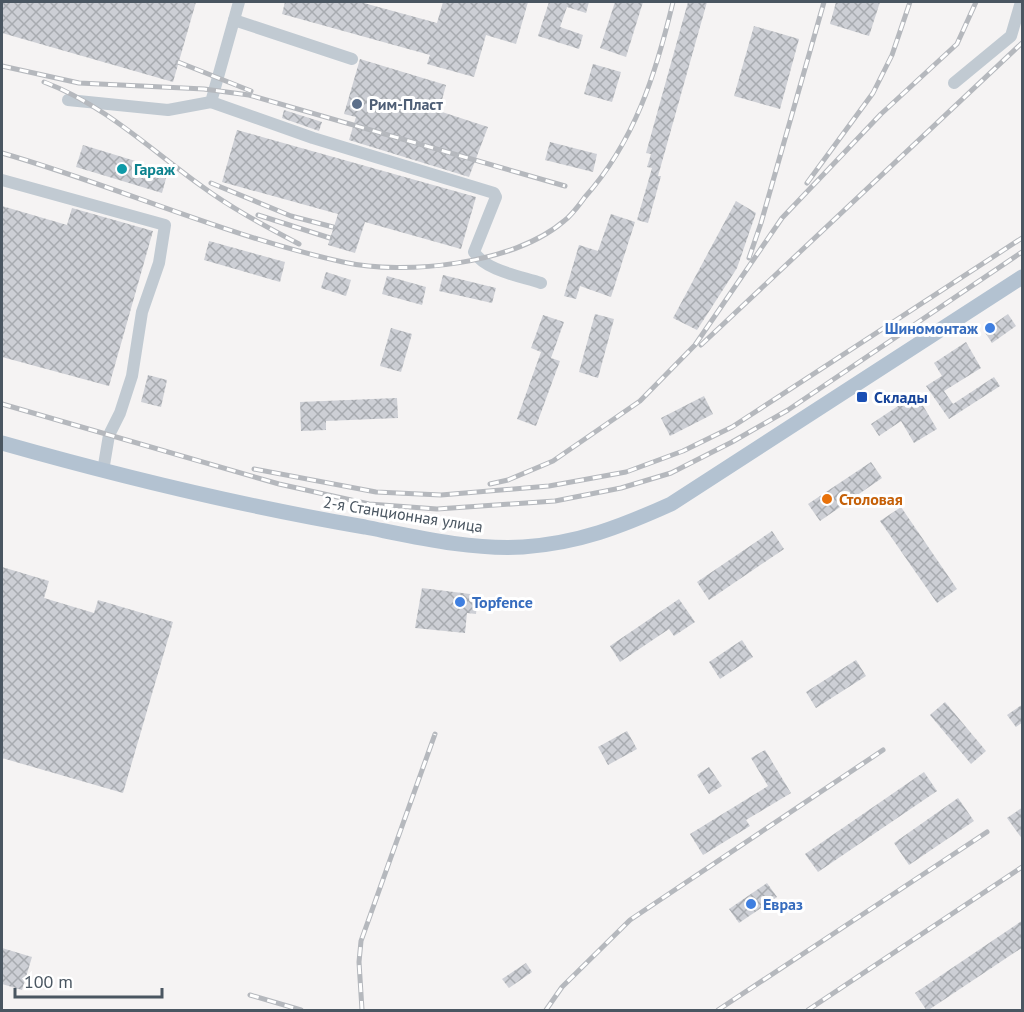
<svg xmlns="http://www.w3.org/2000/svg" width="1024" height="1012" font-family="'PT Sans',sans-serif">
<style>
.building{fill:url(#building-cross-hatch)}
.lines{fill:none;stroke-linecap:round;stroke-linejoin:round}
.minor{stroke:#c1cad2;stroke-width:12}
.major{stroke:#b3c2d1;stroke-width:15}
.rail-casing{stroke:#b5b8bd;stroke-width:5}
.rail{stroke:#fff;stroke-width:3;stroke-dasharray:9;stroke-linecap:butt}
.service-dot{fill:#5c6f8a;stroke:#fff;stroke-width:2}
.culture-dot{fill:#0f9aa8;stroke:#fff;stroke-width:2}
.shop-dot{fill:#3f7fe0;stroke:#fff;stroke-width:2}
.transit-dot{fill:#1a4fb4;stroke:#fff;stroke-width:2}
.food-dot{fill:#e8710a;stroke:#fff;stroke-width:2}
.labels{text-anchor:middle;dominant-baseline:central;stroke-width:6;stroke-linejoin:round;paint-order:stroke}
.service-label{font-size:16px;font-weight:bold;fill:#4e5e75;stroke:#fff;text-anchor:start}
.culture-label{font-size:16px;font-weight:bold;fill:#0d838f;stroke:#fff;text-anchor:start}
.shop-label{font-size:16px;font-weight:bold;fill:#366cbe;stroke:#fff;text-anchor:start}
.transit-label{font-size:16px;font-weight:bold;fill:#164399;stroke:#fff;text-anchor:start}
.food-label{font-size:16px;font-weight:bold;fill:#c56008;stroke:#fff;text-anchor:start}
.street-label{font-size:16px;fill:#4a5661;stroke:#fff}
</style>
<defs>
<pattern id="building-cross-hatch" width="8" height="8" patternUnits="userSpaceOnUse" patternTransform="scale(1.5)"><rect width="8" height="8" fill="#cdcfd5"/><path d="M0 0l8 8M0 8l8-8" fill="none" stroke="#a8abb0"/></pattern>
</defs>
<rect width="100%" height="100%" fill="#f5f3f3"/>
<g class="building">
<polygon points="2,2 196,2 173,82 2,33"/>
<polygon points="285,2 360,2 437,23 443,2 528,2 516,44 486,35 474,77 427,64 430,55 282,14"/>
<polygon points="549,2 589,2 586,13 567,7 560,27 583,35 579,49 538,36"/>
<polygon points="615,2 643,2 626,57 600,48"/>
<polygon points="688,2 707,2 658,176 661,176 648,223 637,220 652,168 647,167 651,154 646,153"/>
<polygon points="836,2 880,2 869,36 830,24"/>
<polygon points="754,26 799,39 780,109 734,96"/>
<polygon points="360,59 446,85 439,111 488,127 469,177 349,140 356,117 344,114"/>
<polygon points="593,64 621,72 612,102 584,94"/>
<polygon points="284,110 322,122 319,131 282,118"/>
<polygon points="237,130 476,197 461,249 365,222 355,253 328,245 338,214 222,182"/>
<polygon points="550,142 597,154 593,172 545,160"/>
<polygon points="83,145 168,171 162,193 76,167"/>
<polygon points="736,201 756,213 737,268 697,330 673,318"/>
<polygon points="2,206 67,225 72,208 153,231 109,386 2,357"/>
<polygon points="611,214 635,222 611,297 580,286 576,299 564,296 579,245 598,251"/>
<polygon points="209,241 285,262 280,282 204,260"/>
<polygon points="326,272 351,280 346,296 321,288"/>
<polygon points="443,275 496,288 492,303 439,291"/>
<polygon points="387,276 426,287 422,305 382,294"/>
<polygon points="595,314 614,319 598,378 579,372"/>
<polygon points="1008,314 1016,326 992,343 984,331"/>
<polygon points="543,315 564,322 551,358 560,361 536,426 517,419 541,352 531,348"/>
<polygon points="391,328 412,334 401,372 380,366"/>
<polygon points="966,342 981,368 944,391 953,404 994,377 1000,386 949,419 926,386 942,376 934,363"/>
<polygon points="148,375 167,380 161,407 141,402"/>
<polygon points="916,394 937,429 914,443 901,421 879,436 871,424"/>
<polygon points="704,396 713,414 670,436 661,418"/>
<polygon points="397,398 398,418 326,421 326,430 301,431 300,402"/>
<polygon points="871,462 882,478 820,521 808,504"/>
<polygon points="901,507 957,589 937,603 880,521"/>
<polygon points="772,531 784,549 709,600 697,582"/>
<polygon points="2,567 49,581 44,598 94,613 98,600 173,622 123,793 2,758"/>
<polygon points="422,588 478,595 476,614 467,613 465,633 415,628"/>
<polygon points="679,599 695,622 674,636 669,629 620,662 610,646"/>
<polygon points="742,640 753,657 720,679 709,662"/>
<polygon points="856,660 866,676 816,708 806,692"/>
<polygon points="945,702 986,751 971,764 930,715"/>
<polygon points="1023,704 1023,722 1016,727 1007,715"/>
<polygon points="627,731 637,749 608,765 598,747"/>
<polygon points="765,750 791,793 746,820 750,826 703,855 690,834 768,786 751,758"/>
<polygon points="709,767 722,786 709,794 697,775"/>
<polygon points="924,772 937,791 818,872 805,854"/>
<polygon points="958,798 974,821 909,865 894,843"/>
<polygon points="1023,807 1023,840 1007,818"/>
<polygon points="767,883 777,897 739,923 729,909"/>
<polygon points="1023,920 1023,947 927,1011 915,993"/>
<polygon points="2,948 32,957 22,990 2,984"/>
<polygon points="526,963 532,972 509,988 502,979"/>
</g>
<g class="lines">
<g class="minor">
<polyline points="234,20 352,59"/>
<polyline points="954,83 1011,36 1021,2"/>
<polyline points="68,100 168,110 211,102 239,2"/>
<path d="M211,102l102,36 181,55 2,4 -22,55c12,19 46,24 67,31"/>
<polyline points="2,180 165,225 159,263 142,312 132,376 120,413 109,435 103,471"/>
</g>
<path class="major" d="M2,443c120,34 240,63 363,84 51,10 106,23 158,20 56,-4 97,-20 148,-43l351,-227"/>
<defs>
<g id="rail">
<polyline points="178,62 251,91"/>
<polyline points="2,66 79,83 204,89 249,95 565,186"/>
<path d="M44,82c59,22 106,67 156,103 31,23 65,41 99,59"/>
<path d="M2,153c114,33 224,83 341,109 62,14 171,2 221,-41 8,-6 15,-16 21,-24 50,-56 71,-124 88,-195"/>
<polyline points="211,183 291,216 333,227"/>
<polyline points="807,183 873,93 892,55 910,2"/>
<polyline points="258,215 330,238"/>
<polyline points="749,258 761,223 824,2"/>
<polyline points="701,345 1022,43"/>
<polyline points="2,404 279,484 369,504 437,509 555,501 621,488 671,473 732,442 788,410 1022,252"/>
<polyline points="254,469 376,492 441,495 549,486 626,472 683,451 732,427 1022,238"/>
<polyline points="490,484 508,480 553,461 640,401 695,345 782,218 881,114 957,44 976,2"/>
<polyline points="250,995 301,1010"/>
<polyline points="362,1010 359,962 361,941 435,734"/>
<polyline points="546,1010 562,987 630,920 883,750"/>
<polyline points="718,1010 987,832"/>
<polyline points="808,1010 1022,867"/>
</g>
</defs>
<use href="#rail" class="rail-casing"/>
<use href="#rail" class="rail"/>
</g>
<circle class="service-dot" cx="357" cy="104" r="6"/>
<circle class="culture-dot" cx="122" cy="169" r="6"/>
<g class="shop-dot">
<circle cx="990" cy="328" r="6"/>
<circle cx="460" cy="602" r="6"/>
<circle cx="751" cy="904" r="6"/>
</g>
<rect class="transit-dot" x="856" y="391" width="12" height="12" rx="3"/>
<circle class="food-dot" cx="827" cy="499" r="6"/>
<g class="labels">
<g class="service-label">
<text x="369" y="104">Рим-Пласт</text>
</g>
<g class="culture-label">
<text x="134" y="169">Гараж</text>
</g>
<g class="shop-label">
<text x="978" y="328" text-anchor="end">Шиномонтаж</text>
<text x="472" y="602">Topfence</text>
<text x="763" y="904">Евраз</text>
</g>
<g class="transit-label">
<text x="874" y="397">Склады</text>
</g>
<g class="food-label">
<text x="839" y="499">Столовая</text>
</g>
<g class="street-label">
<text transform="translate(403 514) rotate(9)">2-я Станционная улица</text>
</g>
</g>
<rect width="1024" height="1012" fill="none" stroke="#4a5661" stroke-width="6"/>
<path d="M15 988v9h147v-9" fill="none" stroke="#4a5661" stroke-width="3"/>
<text x="24" y="988" font-size="18" fill="#4a5661" stroke="#ffffff" stroke-width="4.5" paint-order="stroke">100 m</text>
</svg>
